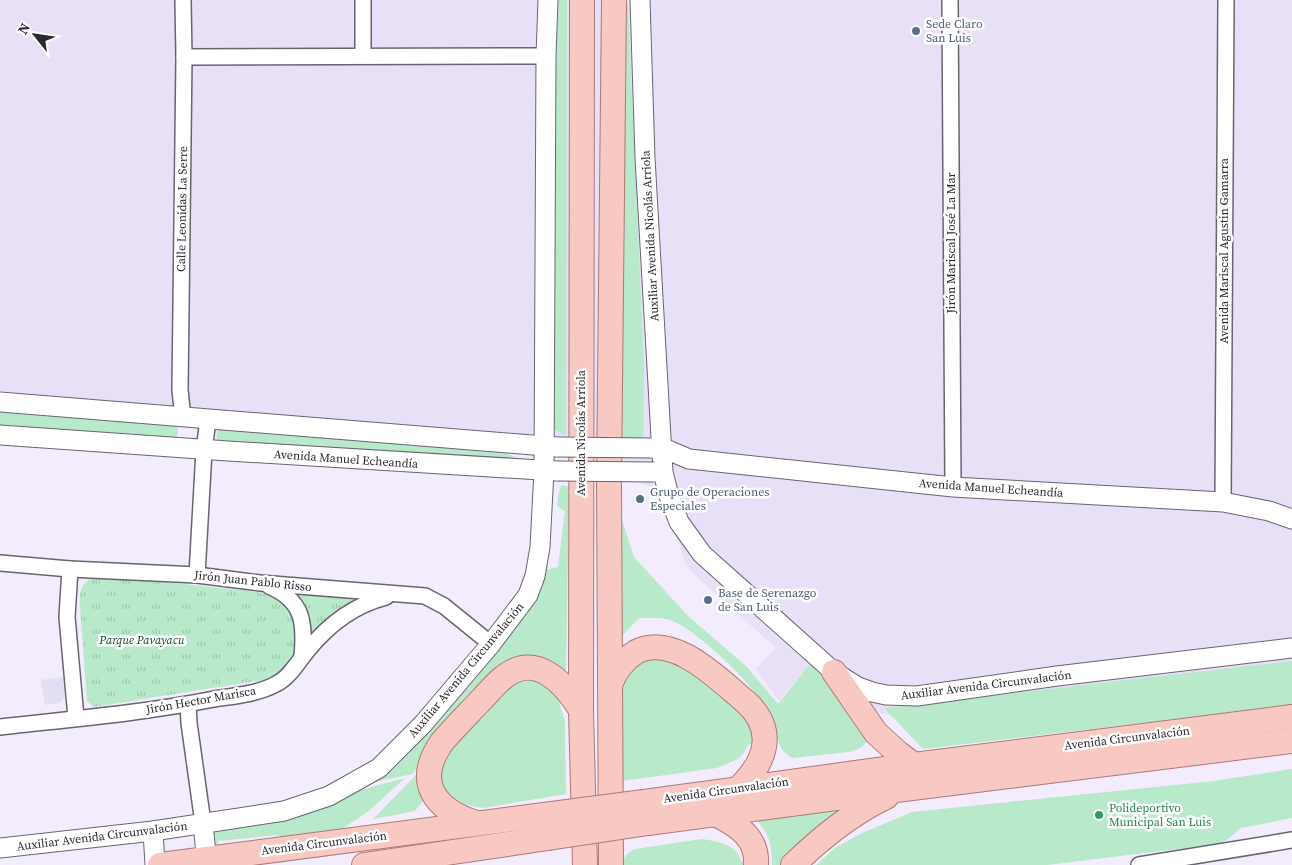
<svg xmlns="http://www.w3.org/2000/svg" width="1292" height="865" font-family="'Source Serif 4',serif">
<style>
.built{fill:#e8e0f7}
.education{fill:#e2def4}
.green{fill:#b8e9ca}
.park{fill:url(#park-tufts)}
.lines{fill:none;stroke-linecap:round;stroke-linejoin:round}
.minor-casing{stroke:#696472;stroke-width:18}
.tertiary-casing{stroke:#696472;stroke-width:21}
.primary-casing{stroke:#ae7975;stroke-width:26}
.minor{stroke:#fff;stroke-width:15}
.tertiary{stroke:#fff;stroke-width:19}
.primary{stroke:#f8c8c3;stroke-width:24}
.tertiary-bridge-casing{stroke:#696472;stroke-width:21;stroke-linecap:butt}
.primary-bridge-casing{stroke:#ae7975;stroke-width:26;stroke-linecap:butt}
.tertiary-bridge{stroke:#fff;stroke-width:19}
.primary-bridge{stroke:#f8c8c3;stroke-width:24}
.service-dot{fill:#5c6f8a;stroke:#fff;stroke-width:2}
.leisure-dot{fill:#2e9e5b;stroke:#fff;stroke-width:2}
.labels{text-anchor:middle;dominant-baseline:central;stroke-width:5;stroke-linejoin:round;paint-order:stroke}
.service-label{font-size:12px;fill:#4e5e75;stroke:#fff;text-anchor:start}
.street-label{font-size:12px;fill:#2b292f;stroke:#fff}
.park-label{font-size:12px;font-style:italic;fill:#0e3f26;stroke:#fff}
.leisure-label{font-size:12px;fill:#27864d;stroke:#fff;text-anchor:start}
</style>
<defs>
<pattern id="park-tufts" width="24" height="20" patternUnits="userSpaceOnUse" patternTransform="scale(1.25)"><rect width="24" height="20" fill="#b8e9ca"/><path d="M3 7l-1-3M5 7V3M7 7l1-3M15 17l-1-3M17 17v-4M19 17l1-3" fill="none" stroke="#9ec8ae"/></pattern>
</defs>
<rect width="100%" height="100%" fill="#f2ecfd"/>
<polygon class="built" points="0,0 1292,0 1292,678 937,729 833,699 803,672 779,701 756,669 776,648 688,569 658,489 509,437 0,391"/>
<polygon class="education" points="63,677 65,697 59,703 45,705 41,680"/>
<g class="green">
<polygon points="559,0 567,0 566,436 554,429 552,126"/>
<polygon points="621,4 628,5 644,368 643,442 619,443"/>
<path d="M0,410l176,14c4,7 2,12 -4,17l-172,-13z"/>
<path d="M223,425l284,29 9,3 2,4 -299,-17c-3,-6 -3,-9 -1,-15z"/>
<path d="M562,485l7,2 -3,184c-16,-10 -20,-15 -40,-14l-103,99 -10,18 -54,11 173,-181 7,-10 7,-24 12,-3 7,-56 -8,-5 2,-15z"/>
<path d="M619,511l15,46 54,59 59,51 31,37 32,-40 20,19 38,54c-2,9 -10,13 -19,15l-57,6c-19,-12 -11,-22 -19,-39 -14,-29 -71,-85 -100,-98 -8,-4 -24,-3 -34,-3l-18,19z"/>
<polygon points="644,657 675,658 754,720 753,745 749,744 743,754 738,759 717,768 622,781 622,685 624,678"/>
<polygon points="1292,661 1292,705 923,749 884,708"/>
<polygon points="518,678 538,679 557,695 565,721 566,794 483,808 467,805 448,794 443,788 440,779 440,768 454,742"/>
<polygon points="1292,769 1292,818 1241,828 1228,839 1219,844 1047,865 816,865 835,848 862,833 912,812 1214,781"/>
<polygon points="418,773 418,786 423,801 415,811 373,819"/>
<polygon points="405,778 369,811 331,836 280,842 279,835 218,841 219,850 210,852 206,828 353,792"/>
<path d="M861,803l-78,62h-11c0,-24 -3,-31 -19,-49z"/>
<path d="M702,839c14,2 36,6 39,22h8v4h-126c1,-9 4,-12 12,-16z"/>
</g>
<g class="park">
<path d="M91,578c43,1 86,5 129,10 18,2 39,2 56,10 17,9 19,29 21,46 2,18 -20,31 -34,36l-169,27 -7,-6 -7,-95c-1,-12 0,-21 11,-28z"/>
<polygon points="294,594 350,596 353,599 351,605 309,641"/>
</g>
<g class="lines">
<defs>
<g id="minor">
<polyline points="363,0 363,56"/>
<polyline points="950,0 953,487"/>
<polyline points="184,57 546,56"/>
<polyline points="183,418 180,390 184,57 183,0"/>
<polyline points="1223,502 1226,0"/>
<polyline points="0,563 70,569 197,575 260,583 425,596 444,606 491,644"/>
<polyline points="70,569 67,617 76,718"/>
<polyline points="197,575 204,450 208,420"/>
<path d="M269,586c35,15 36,37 33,71"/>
<polyline points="188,704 189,723 203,823"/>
<path d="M0,727c71,-8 144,-14 214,-28 20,-3 44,-5 62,-15 13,-6 22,-22 31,-33 21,-26 47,-46 79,-54"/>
<polyline points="1139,865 1292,840"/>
</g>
<g id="tertiary">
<polyline points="640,0 645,158 663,472 669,496 679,522 702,554 834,672 858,687 872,692 886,695 917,696 1057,676 1292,648"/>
<polyline points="0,402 557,447"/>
<polyline points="0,435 228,451 557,471"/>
<polyline points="651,448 663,448 689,459 953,487 1223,502 1269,511 1292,519"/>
<polyline points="203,823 207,865"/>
<polyline points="153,831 155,865"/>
<polyline points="0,848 153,831 284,811 329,796 379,768 423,724 491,644 528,595 535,576 540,547 544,471 546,56 548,0"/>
</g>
<g id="primary">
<polyline points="582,0 581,710 585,865"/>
<polyline points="834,672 876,733 898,753 914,765"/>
<path d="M610,685c5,-14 13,-25 26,-33 38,-20 83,28 110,50 31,29 20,60 -8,87"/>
<polyline points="644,802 914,765 1292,717"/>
<path d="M715,814c23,11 43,24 41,51"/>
<path d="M476,823c-42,-14 -62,-41 -34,-81 13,-15 27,-29 40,-43 7,-7 14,-16 22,-22 32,-26 61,7 77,33"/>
<polyline points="648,823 904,789 1292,741"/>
<polyline points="160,865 544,815"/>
<polyline points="364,865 548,838"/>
<polyline points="611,865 609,482 614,0"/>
<path d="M793,865c28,-27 57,-51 93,-68"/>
</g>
</defs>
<use href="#minor" class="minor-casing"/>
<use href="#tertiary" class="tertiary-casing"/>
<use href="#primary" class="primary-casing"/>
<use href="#minor" class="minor"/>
<use href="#tertiary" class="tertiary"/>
<use href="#primary" class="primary"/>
<defs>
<g id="tertiary-bridge">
<polyline points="558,447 650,448"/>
<polyline points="558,471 654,472"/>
</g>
<g id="primary-bridge">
<polyline points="544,815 644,802"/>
<polyline points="548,838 648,823"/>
</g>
</defs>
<use href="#tertiary-bridge" class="tertiary-bridge-casing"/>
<use href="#primary-bridge" class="primary-bridge-casing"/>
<use href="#tertiary-bridge" class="tertiary-bridge"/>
<use href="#primary-bridge" class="primary-bridge"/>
</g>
<g class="service-dot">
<circle cx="916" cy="31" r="5"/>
<circle cx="640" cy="499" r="5"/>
<circle cx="708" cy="600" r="5"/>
</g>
<circle class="leisure-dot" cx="1099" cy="815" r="5"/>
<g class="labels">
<g class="service-label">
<text x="926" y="24">Sede Claro<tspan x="926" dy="14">San Luis</tspan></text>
<text x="650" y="492">Grupo de Operaciones<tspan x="650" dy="14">Especiales</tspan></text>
<text x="718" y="593">Base de Serenazgo<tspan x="718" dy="14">de San Luis</tspan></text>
</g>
<g class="street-label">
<text transform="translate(182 209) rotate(-89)">Calle Leonidas La Serre</text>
<text transform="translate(650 236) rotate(-93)">Auxiliar Avenida Nicolás Arriola</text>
<text transform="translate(951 243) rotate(-90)">Jirón Mariscal José La Mar</text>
<text transform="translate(1224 251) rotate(-90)">Avenida Mariscal Agustin Gamarra</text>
<text transform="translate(581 433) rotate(-90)">Avenida Nicolás Arriola</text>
<text transform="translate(346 459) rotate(4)">Avenida Manuel Echeandía</text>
<text transform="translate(991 488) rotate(4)">Avenida Manuel Echeandía</text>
<text transform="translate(253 581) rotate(6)">Jirón Juan Pablo Risso</text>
<text transform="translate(466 670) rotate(-50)">Auxiliar Avenida Circunvalación</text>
<text transform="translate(986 685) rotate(-7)">Auxiliar Avenida Circunvalación</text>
<text transform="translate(201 700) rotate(-10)">Jirón Hector Marisca</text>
<text transform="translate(1127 738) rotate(-7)">Avenida Circunvalación</text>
<text transform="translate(726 790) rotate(-8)">Avenida Circunvalación</text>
<text transform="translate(102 836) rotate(-7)">Auxiliar Avenida Circunvalación</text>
<text transform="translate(324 843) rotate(-7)">Avenida Circunvalación</text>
</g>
<g class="park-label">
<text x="142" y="640">Parque Pavayacu</text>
</g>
<g class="leisure-label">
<text x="1109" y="808">Polideportivo<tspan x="1109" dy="14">Municipal San Luis</tspan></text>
</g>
</g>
<g transform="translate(35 35) rotate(300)" stroke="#ffffff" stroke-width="4" paint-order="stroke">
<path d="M0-4L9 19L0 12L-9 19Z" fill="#2b292f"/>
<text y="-8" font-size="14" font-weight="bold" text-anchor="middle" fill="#2b292f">N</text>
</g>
</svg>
